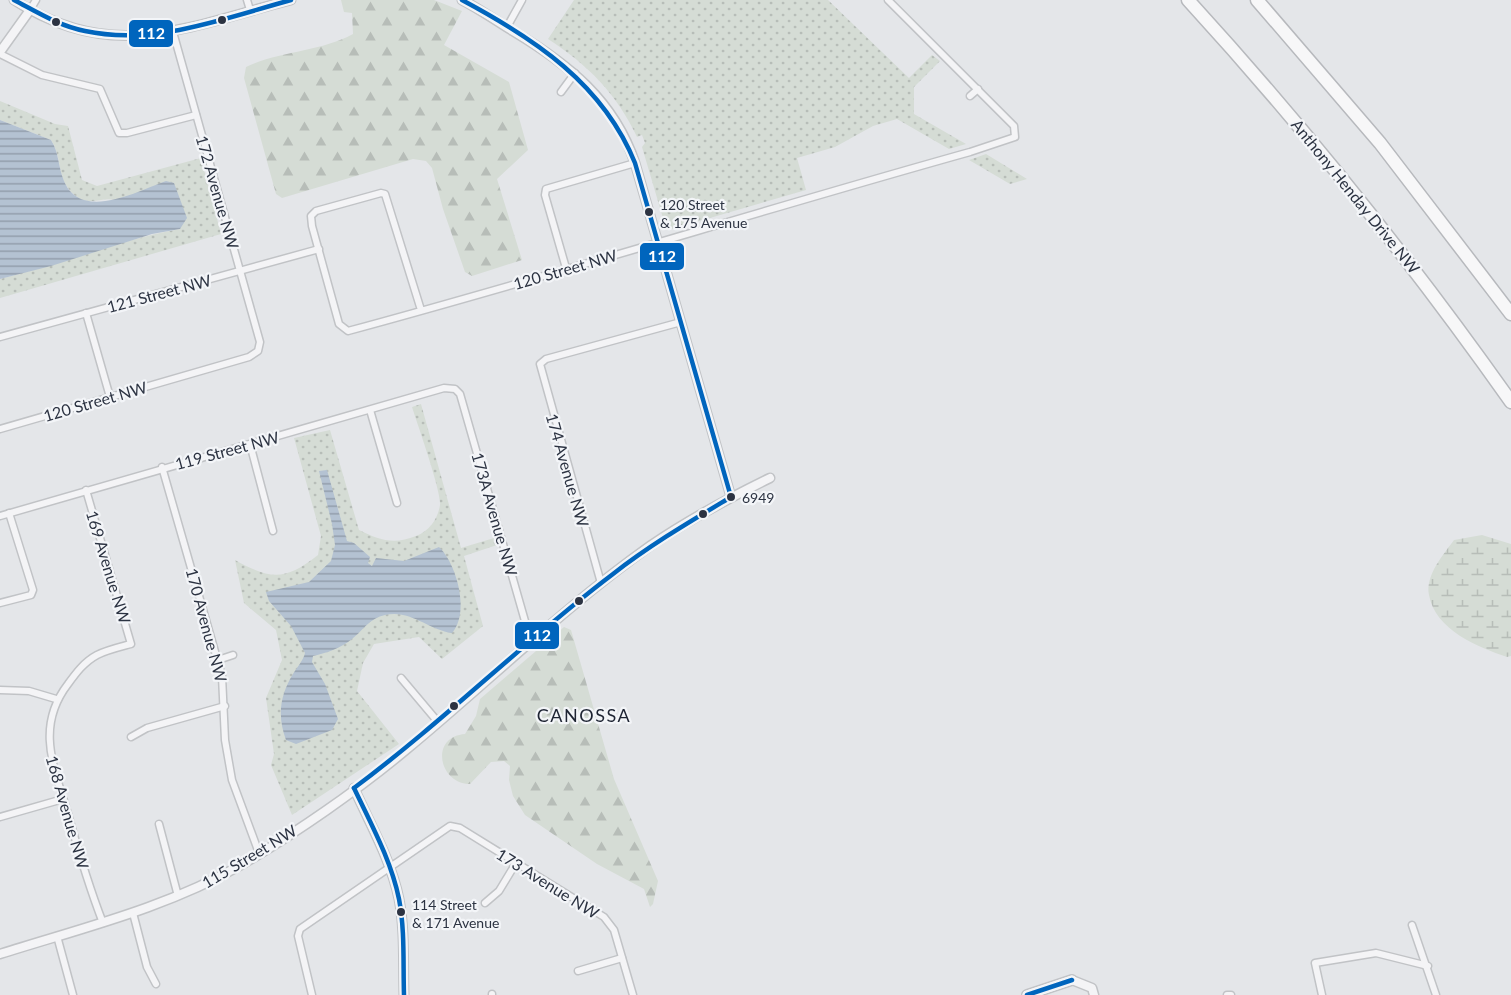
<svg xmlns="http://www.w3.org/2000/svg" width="1511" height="995" font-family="Lato,sans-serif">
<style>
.forest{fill:url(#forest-firs)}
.wetland{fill:url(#wetland-marsh)}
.park{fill:url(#park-dots)}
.water{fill:url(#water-rules)}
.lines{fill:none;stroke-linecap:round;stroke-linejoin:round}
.minor-casing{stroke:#c1c3c6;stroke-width:9}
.tertiary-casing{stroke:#c1c3c6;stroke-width:11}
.secondary-casing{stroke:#c1c3c6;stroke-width:12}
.motorway-casing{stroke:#b7b9bd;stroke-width:15}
.minor{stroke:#f4f4f6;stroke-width:6}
.tertiary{stroke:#f4f4f6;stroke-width:8}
.secondary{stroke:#f7f7f8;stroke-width:9}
.motorway{stroke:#f7f7f8;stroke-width:12}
.bus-1-casing{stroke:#f3f5f8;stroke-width:9}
.bus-1{stroke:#0065bd;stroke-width:4.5}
.bus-dot{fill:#2c3342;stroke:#f3f5f8;stroke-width:2}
.labels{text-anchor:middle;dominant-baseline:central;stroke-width:4.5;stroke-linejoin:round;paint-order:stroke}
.bus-label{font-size:14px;fill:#2c3342;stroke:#f3f5f8;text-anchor:start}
.street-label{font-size:16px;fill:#2c3342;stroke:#f3f5f8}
.neighbourhood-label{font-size:18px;letter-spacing:1.5px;fill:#1e2433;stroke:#f3f5f8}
.line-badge{stroke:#f3f5f8;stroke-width:2}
.badge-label{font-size:16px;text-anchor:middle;font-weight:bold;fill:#fff}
</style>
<defs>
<pattern id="forest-firs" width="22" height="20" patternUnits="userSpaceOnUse" patternTransform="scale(1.5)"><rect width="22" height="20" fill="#d5dcd5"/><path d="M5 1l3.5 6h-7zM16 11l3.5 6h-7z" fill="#b7bdb8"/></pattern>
<pattern id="wetland-marsh" width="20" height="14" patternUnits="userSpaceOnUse" patternTransform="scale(1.5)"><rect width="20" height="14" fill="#d5dcd5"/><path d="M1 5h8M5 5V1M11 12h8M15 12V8" fill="none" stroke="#b7bdb8"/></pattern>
<pattern id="park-dots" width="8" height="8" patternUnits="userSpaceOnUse" patternTransform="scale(1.5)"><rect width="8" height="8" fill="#d5dcd5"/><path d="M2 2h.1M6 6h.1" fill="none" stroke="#b7bdb8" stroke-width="1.8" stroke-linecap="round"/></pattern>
<pattern id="water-rules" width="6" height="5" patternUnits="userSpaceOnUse" patternTransform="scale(1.5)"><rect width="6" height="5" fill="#b4c2d2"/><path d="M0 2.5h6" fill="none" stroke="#939eac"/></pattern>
</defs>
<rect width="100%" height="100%" fill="#e4e6e9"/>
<g class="forest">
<path d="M341,0h93l28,11 -18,34 65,37 19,68 -31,29 25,81 -50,16 -7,-4 -22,-63 -11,-41 -6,-7 -13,-2 -131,39 -6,-4 -32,-116 2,-11c33,-16 74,-15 107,-33l-1,-21 -8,-1z"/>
<path d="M564,627l7,3 43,149 44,102 -5,23 -3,3 -6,-18 -47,-25 -72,-49 -12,-19 -4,-16 1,-14 -6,-5 -13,1 -21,22c-31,0 -41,-47 -5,-50l11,-18 4,-17z"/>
</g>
<path class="wetland" d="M1482,535l29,9v112l-4,1c-29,-10 -72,-27 -78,-62 -4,-20 15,-41 25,-55z"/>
<g class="park">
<path d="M574,0h254l81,78 23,-23 8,6 -26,26v27l52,30 -17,5 -52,-30 -24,7 -38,21 -38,11 9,32 -134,39 -7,-4 -23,-78 3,-4 -3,-8 -5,2c-20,-43 -50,-73 -89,-98z"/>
<path d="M0,101l55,23 13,2 14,54 15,6 104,-28 20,76 -221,64v-19c61,-15 118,-39 180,-50 -21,-9 -43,-24 -65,-29 -16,-4 -30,11 -47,-12 -10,-13 -7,-33 -17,-48l-51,-20z"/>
<polygon points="986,154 1027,179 1010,184 969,160"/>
<path d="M421,404l40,144 33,-10 3,7 -33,11 19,70 -41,33 -23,-22 -45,7 -11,19 -6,28 42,53 -107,71 -21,-50 3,-11 -8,-56 16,-38 -6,-30 -32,-27 -9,-43c36,20 50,21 83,-5l3,-19 -27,-98 36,-8 29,100c20,10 35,15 57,6 14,-5 22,-18 24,-31 2,-12 -23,-82 -28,-98z"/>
</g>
<g class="water">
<path d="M0,120l51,20c8,12 7,27 13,41 17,41 74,10 102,0l8,2 13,35 -7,11 -28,5 -101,32 -51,13z"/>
<path d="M327,470l20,71 7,2 16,14 -2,6 4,3 4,-8 28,3 35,-14c18,17 31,66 13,86 -23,-3 -42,-24 -67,-18 -15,3 -22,15 -33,24 -11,9 -25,14 -39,17l-1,6 13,22 13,35 -6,11 -36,14 -10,-4c-9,-24 -6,-45 7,-66 4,-7 10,-13 12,-21l-14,-27 -22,-25 -3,-9 43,-10 22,-21 4,-16 -3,-21 -13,-53z"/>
</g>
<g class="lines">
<defs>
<g id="minor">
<polyline points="247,0 250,10"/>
<polyline points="30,10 36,0"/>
<polyline points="507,27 522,0"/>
<polyline points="0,54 42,75 100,89 119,133 127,133 196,115"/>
<polyline points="561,92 575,73"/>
<polyline points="970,96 978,89"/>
<polyline points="566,268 545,195 546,189 635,163"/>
<path d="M421,310l-36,-116 -4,-1 -65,18 -5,5 1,10 27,98 9,7c208,-56 414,-121 622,-179l45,-15 -1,-11 -126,-126"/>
<polyline points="86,313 110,397"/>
<polyline points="0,337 319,249"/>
<polyline points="370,410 397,503"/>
<polyline points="0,429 249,357 258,351 260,342 173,32"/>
<polyline points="250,444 273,531"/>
<polyline points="162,467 222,676 225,740 232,780 259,853"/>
<path d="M86,490l45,154c-11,3 -24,6 -34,11 -13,7 -21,18 -29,29 -33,43 -14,83 0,130 10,36 21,73 35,109"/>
<polyline points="0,516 444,388 455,389 460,394 531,642"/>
<polyline points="601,583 540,364 546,359 681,322"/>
<polyline points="0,603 31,595 33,590 9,513"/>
<polyline points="218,660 233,655"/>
<polyline points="401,678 438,722"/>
<polyline points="0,690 29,691 56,699"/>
<polyline points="131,737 147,728 225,706"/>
<polyline points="0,817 63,799"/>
<polyline points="159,824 178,896"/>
<polyline points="485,903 499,891 516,863"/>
<polyline points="133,913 147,967 156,984"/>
<polyline points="1412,925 1436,995"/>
<polyline points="57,936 73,995"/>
<polyline points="578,971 622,958"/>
<polyline points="312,995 298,936 300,929 450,826 460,828 604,917 614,930 633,995"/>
<polyline points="492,995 492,994"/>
<polyline points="1227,995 1231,995"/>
<polyline points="1322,995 1315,963 1376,953 1428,966"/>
</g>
<g id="tertiary">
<path d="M14,0c99,65 174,26 277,0"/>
<path d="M462,0c18,9 34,21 51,31 55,33 101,69 122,132l96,334"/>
<polyline points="0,52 30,10"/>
<path d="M354,788c16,36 37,72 45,111 6,31 4,64 5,96"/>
<path d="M0,954c82,-26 166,-46 241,-89 55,-32 117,-75 166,-116 81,-67 157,-142 243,-203 38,-26 79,-48 120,-68"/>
<polyline points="1072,980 1092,988 1094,995"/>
</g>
<polyline id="secondary" points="1027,995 1072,980"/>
<g id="motorway">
<path d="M1188,0c118,129 222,259 323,402"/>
<polyline points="1257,0 1380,143 1511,314"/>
</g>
</defs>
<use href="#minor" class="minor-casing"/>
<use href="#tertiary" class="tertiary-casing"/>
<use href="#secondary" class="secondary-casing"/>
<use href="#motorway" class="motorway-casing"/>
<use href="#minor" class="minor"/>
<use href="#tertiary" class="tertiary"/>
<use href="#secondary" class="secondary"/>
<use href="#motorway" class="motorway"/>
<defs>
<g id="bus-1">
<path d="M14,0c23,12 45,26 71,31 69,15 140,-13 206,-31"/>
<path d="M462,0c73,39 141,84 173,163l96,334"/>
<path d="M354,788c90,-67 170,-147 259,-214 37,-29 78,-53 118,-77"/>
<path d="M354,788c17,36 37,72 45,111 6,31 4,64 5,96"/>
<polyline points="1027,995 1072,980"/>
</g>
</defs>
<use href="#bus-1" class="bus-1-casing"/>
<use href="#bus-1" class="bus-1"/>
</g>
<g class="bus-dot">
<circle cx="222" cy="20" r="5"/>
<circle cx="56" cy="22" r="5"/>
<circle cx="649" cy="212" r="5"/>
<circle cx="731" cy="497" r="5"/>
<circle cx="703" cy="514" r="5"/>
<circle cx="579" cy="601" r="5"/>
<circle cx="454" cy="706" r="5"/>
<circle cx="401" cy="912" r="5"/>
</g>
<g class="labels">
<g class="bus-label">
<text x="660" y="204">120 Street<tspan x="660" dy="18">&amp; 175 Avenue</tspan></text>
<text x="742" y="497">6949</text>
<text x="412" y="904">114 Street<tspan x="412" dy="18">&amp; 171 Avenue</tspan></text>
</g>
<g class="street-label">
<text transform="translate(218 192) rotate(74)">172 Avenue NW</text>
<text transform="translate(1356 196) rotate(51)">Anthony Henday Drive NW</text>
<text transform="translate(565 269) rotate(-16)">120 Street NW</text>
<text transform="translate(159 293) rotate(-15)">121 Street NW</text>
<text transform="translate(95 401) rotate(-16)">120 Street NW</text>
<text transform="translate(227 450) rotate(-15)">119 Street NW</text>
<text transform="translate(568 470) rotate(74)">174 Avenue NW</text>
<text transform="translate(495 514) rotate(74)">173A Avenue NW</text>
<text transform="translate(109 567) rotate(73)">169 Avenue NW</text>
<text transform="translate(207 625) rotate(75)">170 Avenue NW</text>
<text transform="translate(68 812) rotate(74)">168 Avenue NW</text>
<text transform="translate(249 856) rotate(-31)">115 Street NW</text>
<text transform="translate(548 883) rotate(32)">173 Avenue NW</text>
</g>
<g class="neighbourhood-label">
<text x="584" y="715">CANOSSA</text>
</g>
</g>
<g class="line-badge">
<rect x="128" y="19" width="46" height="29" rx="6" fill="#0065bd"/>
<rect x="639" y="242" width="46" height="29" rx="6" fill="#0065bd"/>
<rect x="514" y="621" width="46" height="29" rx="6" fill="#0065bd"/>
</g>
<g class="badge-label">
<text x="151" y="39">112</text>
<text x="662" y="262">112</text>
<text x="537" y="641">112</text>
</g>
</svg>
